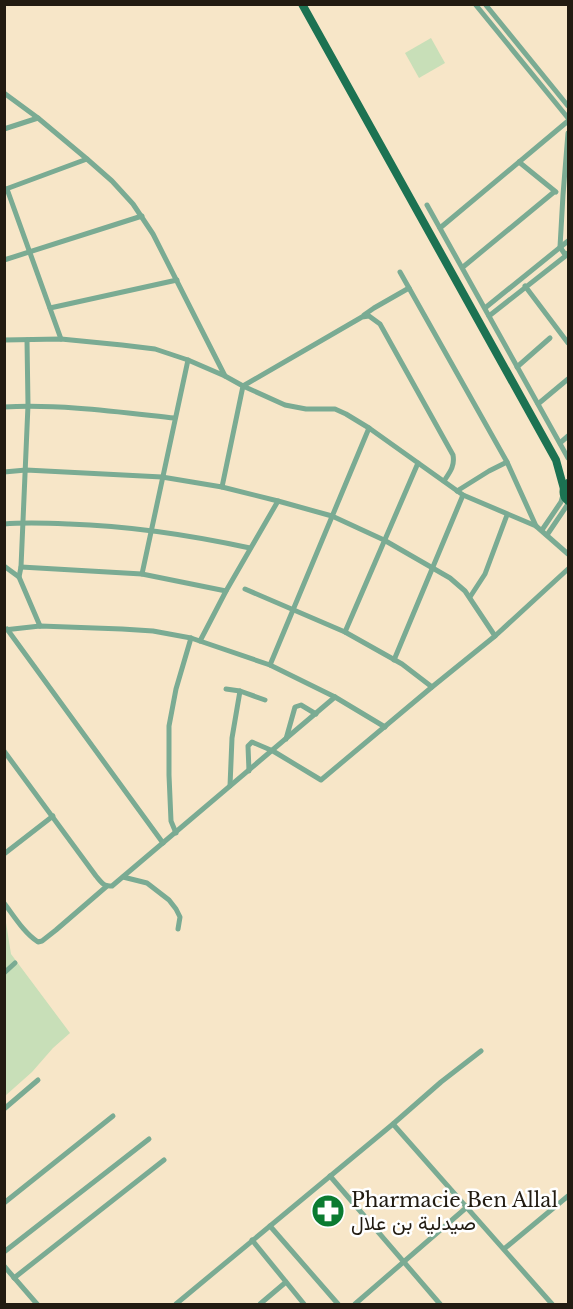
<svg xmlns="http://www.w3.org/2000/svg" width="573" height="1309" font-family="'Libre Baskerville',Vazirmatn,serif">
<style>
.green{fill:#c8dfb8}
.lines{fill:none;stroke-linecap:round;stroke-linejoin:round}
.street{stroke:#7aab93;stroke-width:5}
.primary{stroke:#1c7252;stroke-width:8}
.labels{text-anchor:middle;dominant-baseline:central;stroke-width:5;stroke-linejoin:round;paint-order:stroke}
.poi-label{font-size:20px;fill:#221b11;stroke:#fff;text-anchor:start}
</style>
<rect width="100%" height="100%" fill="#f7e6c8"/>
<g class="green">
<polygon points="431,38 445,63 419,78 405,53"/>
<polygon points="4,910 11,954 70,1033 53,1048 32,1072 5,1096"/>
</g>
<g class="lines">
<g class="street">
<polyline points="475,4 568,118"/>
<polyline points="485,4 568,106"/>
<polyline points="4,93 38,118 87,159 112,181 133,204 153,234 225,376"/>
<polyline points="4,129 38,118"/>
<polyline points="568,133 563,195 560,247 564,253 568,254"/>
<polyline points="519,162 556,192"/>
<polyline points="6,189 87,159"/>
<polyline points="7,189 61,339"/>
<polyline points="427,205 568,458"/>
<polyline points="440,228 568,121"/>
<polyline points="4,260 142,216"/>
<polyline points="463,267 554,192"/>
<polyline points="400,272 507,462 536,526"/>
<polyline points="525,286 568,343"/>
<polyline points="50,308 177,280"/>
<polyline points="485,308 568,241"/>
<polyline points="364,315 374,308 409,288"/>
<polyline points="489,316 568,254"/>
<polyline points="4,340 61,339 122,345 155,349 188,360 225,376 243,386 285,405 306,409 335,409 346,414 369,428 463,495 536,526 568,554"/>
<polyline points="517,367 550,338"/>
<polyline points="538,404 568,379"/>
<path d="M4,407c57,-3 115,5 171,11"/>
<polyline points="560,443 568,436"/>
<polyline points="4,472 26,470 162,477 222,487 278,501 332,516 384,540 450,578 465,591 495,636"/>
<path d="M222,487l21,-101 119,-69 7,-1 11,8 73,131c2,11 -3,17 -9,26"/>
<polyline points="457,491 489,471 507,462"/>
<path d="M4,524c22,-2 43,-1 65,0 61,2 121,11 181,24"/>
<polyline points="542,530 561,502 563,495"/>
<polyline points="547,535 568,504"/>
<polyline points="4,566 19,577 40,626"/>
<polyline points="21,567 142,574 226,591"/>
<polyline points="142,574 188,360"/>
<polyline points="19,577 21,567 28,405 27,340"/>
<polyline points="245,589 345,632 402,664 432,687"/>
<polyline points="470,597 485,574 507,515"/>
<polyline points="7,629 163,843"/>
<polyline points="4,630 40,626 122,629 153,631 191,638 270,665 335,697 385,727"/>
<polyline points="345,632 418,463"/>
<polyline points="200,641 226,591 278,501"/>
<polyline points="394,660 463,495"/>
<polyline points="270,665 369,428"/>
<polyline points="226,689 240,691 265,700"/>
<polyline points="286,739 295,707 301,705 316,714"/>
<path d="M4,751l92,125c5,6 8,11 16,10l223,-189"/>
<polyline points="249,771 248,746 252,742 273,751 321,780 432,687 495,636 568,569"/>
<polyline points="230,786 232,738 240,691"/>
<polyline points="176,833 171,821 169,775 169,726 176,689 191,638"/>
<polyline points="4,854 53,816"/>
<polyline points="123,877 147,883 169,900 176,909 180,917 178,929"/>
<path d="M4,903c10,13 20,30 34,39l4,-1 14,-11 51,-44"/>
<polyline points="4,973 15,963"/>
<polyline points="4,1109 38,1080"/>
<polyline points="393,1124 552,1304"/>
<polyline points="330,1176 440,1304"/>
<polyline points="4,1203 113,1116"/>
<polyline points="270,1226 338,1304"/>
<polyline points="252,1240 304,1304"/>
<polyline points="504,1249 568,1196"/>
<polyline points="4,1252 149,1139"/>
<polyline points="4,1266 37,1304"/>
<polyline points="14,1278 164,1160"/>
<polyline points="176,1304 393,1124 441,1082 481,1051"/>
<polyline points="260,1304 286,1282"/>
<polyline points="355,1304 467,1207"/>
</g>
<g class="primary">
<polyline points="302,4 556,460 564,489"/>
<path d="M568,483c-6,5 -6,13 0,18"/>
</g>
</g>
<defs>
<symbol id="pharmacy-disc" viewBox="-11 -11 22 22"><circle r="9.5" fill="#0b7b31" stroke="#fff"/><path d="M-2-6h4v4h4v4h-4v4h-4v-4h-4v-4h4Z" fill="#fff"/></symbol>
</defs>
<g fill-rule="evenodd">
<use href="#pharmacy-disc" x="309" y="1192" width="38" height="38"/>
</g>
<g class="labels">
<g class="poi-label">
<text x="351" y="1200">Pharmacie Ben Allal<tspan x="351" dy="23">صيدلية بن علال</tspan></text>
</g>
</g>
<rect width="573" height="1309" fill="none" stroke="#221b11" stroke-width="12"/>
</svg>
